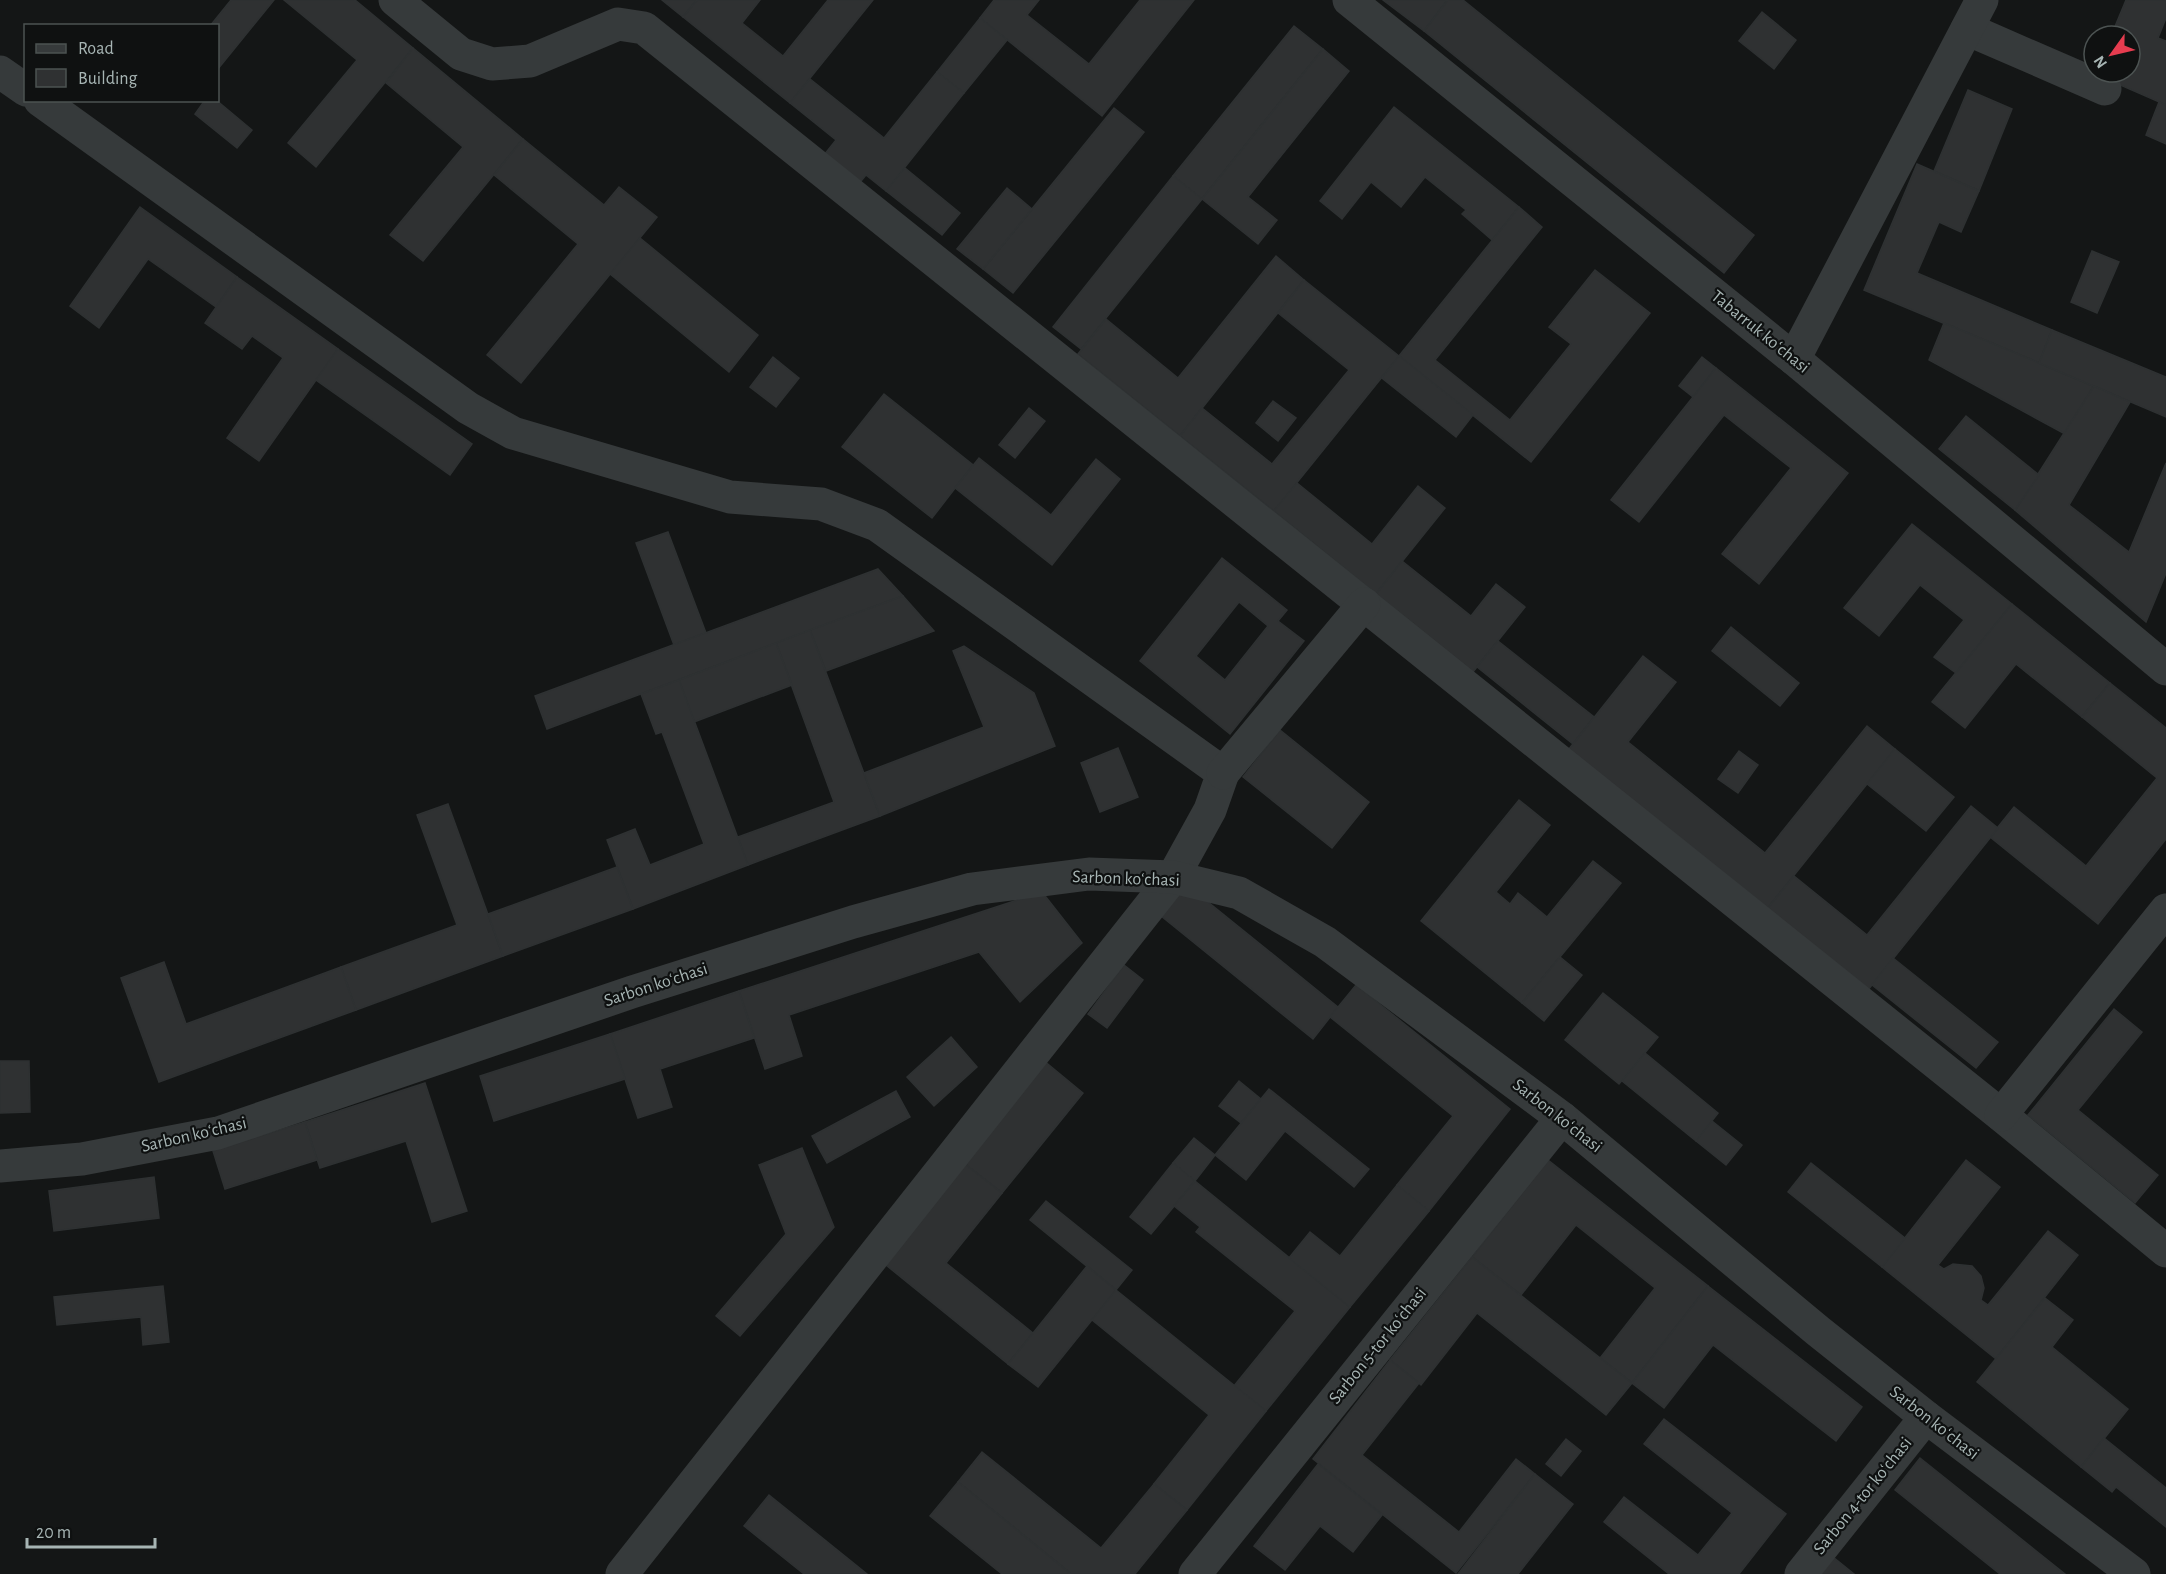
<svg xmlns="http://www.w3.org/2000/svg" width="2166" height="1574" font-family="'Alegreya Sans',sans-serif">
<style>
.building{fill:#2f3132;stroke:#2e3132;stroke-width:1.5;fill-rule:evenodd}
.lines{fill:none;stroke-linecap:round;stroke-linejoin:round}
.minor{stroke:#363a3b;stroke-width:33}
.labels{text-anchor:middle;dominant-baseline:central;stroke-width:4.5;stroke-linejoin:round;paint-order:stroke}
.street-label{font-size:18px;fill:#a7b5b4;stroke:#0f1111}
</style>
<rect width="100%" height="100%" fill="#141616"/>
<g class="building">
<polygon points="231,0 274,0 218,69 218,26 210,26"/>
<polygon points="284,0 355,0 413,48 316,167 288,143 357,60"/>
<polygon points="662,0 697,0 683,17"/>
<polygon points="697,0 760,0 742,23 783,56 828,0 873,0 790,103 683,17"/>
<polygon points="994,0 1039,0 1027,15 1089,64 1140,0 1194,0 1102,116 980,18"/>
<polygon points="1383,0 1447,0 1424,31"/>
<polygon points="1448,0 1463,0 1754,235 1724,273 1424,31"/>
<polygon points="2126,0 2166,0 2166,18 2158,38 2166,41 2166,105 2095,74 2096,72 2130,72 2130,36 2111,36"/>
<polygon points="1762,12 1796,40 1774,69 1739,41"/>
<polygon points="980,18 1007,40 964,93 937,72"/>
<polygon points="1294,26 1323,49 1202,199 1173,176"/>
<polygon points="413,48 523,139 423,261 390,235 463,147 386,83"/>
<polygon points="1323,49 1349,71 1248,197 1277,220 1258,244 1202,199"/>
<polygon points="937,72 964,93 886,191 866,175 852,192 817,164 836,140 790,103 810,79 884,138"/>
<polygon points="1968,90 2012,109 1979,191 1934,171"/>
<polygon points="205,100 216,100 252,130 237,148 195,114"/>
<polygon points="2159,102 2166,105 2166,144 2146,135"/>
<polygon points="1394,107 1519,207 1492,240 1462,214 1466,210 1425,177 1401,207 1371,182 1342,219 1320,201"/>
<polygon points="1114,108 1144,132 1013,293 983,269"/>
<polygon points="523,139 604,205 619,187 657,217 521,383 487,355 578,244 494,175"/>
<polygon points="1917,164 1979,191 1961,232 1939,222 1917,273 2052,330 2039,363 1864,290"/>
<polygon points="905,168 960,213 942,235 886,191"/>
<polygon points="1173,176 1202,199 1081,349 1053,327"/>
<polygon points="1007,188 1032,209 983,269 957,249"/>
<polygon points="140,207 237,277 216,307 148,259 99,328 70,306"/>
<polygon points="1519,207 1542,227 1435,360 1510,420 1571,344 1549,327 1595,270 1650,313 1531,462 1399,356"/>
<polygon points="640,238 758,335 729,372 610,274"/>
<polygon points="2092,251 2119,262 2097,313 2071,302"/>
<polygon points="1276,256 1304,280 1180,436 1078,354 1106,319 1178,378"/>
<polygon points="237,277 338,349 259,461 227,438 283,358 252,336 242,349 205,323"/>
<polygon points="1304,280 1399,356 1274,511 1180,436 1202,408 1272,464 1349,370 1278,313"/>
<polygon points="1944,323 2094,386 2065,434 1929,360"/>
<polygon points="2052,330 2166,377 2166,417 2039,363"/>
<polygon points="338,349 472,444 450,475 316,380"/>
<polygon points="1399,356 1473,415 1456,437 1382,378"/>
<polygon points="773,357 799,378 776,407 750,387"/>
<polygon points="1702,357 1716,368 1693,397 1679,386"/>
<polygon points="1716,368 1848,473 1759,584 1722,554 1791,468 1724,415 1639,522 1611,500"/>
<polygon points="2094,386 2130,402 2069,505 2129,552 2166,463 2166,573 2146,622 2015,510"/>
<polygon points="884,394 973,465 932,518 842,447"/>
<polygon points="1273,401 1296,418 1278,441 1256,423"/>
<polygon points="1029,408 1045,421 1015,458 999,445"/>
<polygon points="1966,416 2039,475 2015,510 1939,449"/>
<polygon points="979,458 1051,515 1096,459 1120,479 1052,565 955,488"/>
<polygon points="1297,483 1372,544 1418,486 1445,508 1376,594 1274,511"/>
<polygon points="1912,524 2012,604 1956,673 1934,657 1964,620 1920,585 1879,636 1844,608"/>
<polygon points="668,532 706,633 674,645 636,543"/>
<path d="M1222,558l65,52 -9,11 26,20 -74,93 -90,-73zM1239,602l29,24 -43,54 -29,-24z"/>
<polygon points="1402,561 1471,616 1496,584 1525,607 1473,672 1376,594"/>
<polygon points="878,569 903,596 547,729 535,696"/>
<polygon points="903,596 934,631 826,671 810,630"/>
<polygon points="2012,604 2110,683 2082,717 2016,664 1965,728 1932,702"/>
<polygon points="1731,627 1799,683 1780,706 1712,651"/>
<polygon points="810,630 880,816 748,865 738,837 834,802 776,643"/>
<polygon points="1498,641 1594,717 1573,744 1477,667"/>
<polygon points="776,643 792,685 694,722 679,680"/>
<polygon points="964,646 1034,693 1055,746 880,816 864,773 984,727 953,651"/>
<polygon points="1643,656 1676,682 1628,742 1765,853 1867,726 1895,749 1767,909 1569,749"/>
<polygon points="679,680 748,865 633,909 607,840 635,829 650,865 704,844 662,732 656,734 641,694"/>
<polygon points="2110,683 2166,728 2166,839 2098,924 1990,837 2014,807 2086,866 2157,778 2082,717"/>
<polygon points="1280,730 1369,802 1332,848 1243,777"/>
<polygon points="1118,748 1138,797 1100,812 1081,763"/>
<polygon points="1895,749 1954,797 1926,831 1867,784"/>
<polygon points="1739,751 1758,765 1738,793 1718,779"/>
<polygon points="1519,800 1550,825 1496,892 1510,904 1518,893 1547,917 1593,861 1621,883 1522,1003 1421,921"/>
<polygon points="448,804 503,956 356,1010 341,967 457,925 417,815"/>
<polygon points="1971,806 1998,828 1868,990 1767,909 1794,876 1867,935"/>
<polygon points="617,867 633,909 503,956 488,914"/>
<polygon points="1187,885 1338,1007 1313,1039 1161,916"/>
<polygon points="1042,892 1082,943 1020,1002 979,952 789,1015 802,1056 765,1069 739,991"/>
<polygon points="1560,957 1582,975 1544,1021 1522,1003"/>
<polygon points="1893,958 1998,1042 1976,1068 1872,985"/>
<polygon points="164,962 186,1024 341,967 356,1010 159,1082 121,978"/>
<polygon points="1124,965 1143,980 1107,1028 1088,1014"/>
<polygon points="1356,985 1510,1109 1429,1211 1397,1185 1453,1116 1330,1017"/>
<polygon points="739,991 754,1038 660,1069 672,1107 638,1118 610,1034"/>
<polygon points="1603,993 1658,1037 1619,1084 1565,1040"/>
<polygon points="2114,1009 2142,1032 2078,1110 2158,1175 2135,1203 2028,1115"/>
<polygon points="610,1034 625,1079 494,1121 480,1076"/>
<polygon points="951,1037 977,1067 934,1106 907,1077"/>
<polygon points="1645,1053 1718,1113 1696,1141 1622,1081"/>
<polygon points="1043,1060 1083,1093 1002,1193 961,1161"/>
<polygon points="0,1061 29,1061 30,1112 0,1113"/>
<polygon points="1239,1081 1261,1099 1241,1123 1219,1106"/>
<polygon points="425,1083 467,1211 432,1222 406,1141 320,1168 305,1122"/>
<polygon points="1269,1089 1369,1169 1354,1187 1285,1131 1246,1180 1215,1155"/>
<polygon points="896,1091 910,1117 827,1163 812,1136"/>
<polygon points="1712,1121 1742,1145 1726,1165 1696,1141"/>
<polygon points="305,1122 317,1160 225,1189 213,1151"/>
<polygon points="1194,1138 1215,1155 1195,1181 1173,1163"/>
<polygon points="802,1148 834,1227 740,1336 716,1316 786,1234 759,1165"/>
<polygon points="1548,1160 1708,1286 1632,1383 1600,1358 1655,1288 1576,1225 1521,1295 1472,1257"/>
<polygon points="1966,1160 2000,1187 1938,1265 1944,1269 1953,1264 1972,1266 1981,1276 1984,1288 1981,1300 1988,1305 2048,1231 2078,1255 1996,1359 1882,1267"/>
<polygon points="961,1161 1002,1193 946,1263 1033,1333 1008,1364 881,1261"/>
<polygon points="1173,1163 1195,1181 1151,1234 1130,1217"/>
<polygon points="1811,1163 1905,1238 1882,1267 1788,1192"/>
<polygon points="154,1177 159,1218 54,1231 49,1191"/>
<polygon points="1195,1181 1350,1307 1266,1411 1234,1386 1295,1311 1196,1232 1200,1227 1174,1206"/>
<polygon points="1397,1185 1429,1211 1350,1307 1289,1258 1310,1232 1340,1256"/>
<polygon points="1046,1201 1132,1270 1116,1290 1030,1220"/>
<polygon points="1472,1257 1632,1383 1606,1415 1477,1313 1421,1385 1390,1360"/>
<polygon points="1087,1266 1116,1290 1038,1387 1008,1364"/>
<polygon points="163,1286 169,1342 143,1345 141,1317 57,1325 54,1297"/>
<polygon points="1708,1286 1862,1407 1836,1441 1713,1345 1664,1408 1632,1383"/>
<polygon points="1116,1290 1266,1411 1187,1510 1154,1484 1209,1415 1092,1320"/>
<polygon points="2045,1298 2073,1320 2052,1347 2128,1409 2081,1467 1977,1382"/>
<polygon points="1390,1360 1419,1383 1362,1455 1459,1532 1516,1459 1535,1474 1456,1573 1313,1459"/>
<polygon points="1664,1419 1786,1514 1739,1574 1669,1574 1604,1522 1624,1497 1698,1555 1732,1513 1644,1444"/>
<polygon points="2104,1438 2166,1488 2166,1527 2116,1487 2112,1492 2081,1467"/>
<polygon points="1566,1439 1581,1451 1561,1476 1546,1464"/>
<polygon points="982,1452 1101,1548 1154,1484 1187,1510 1135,1574 1071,1574 958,1482"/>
<polygon points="1920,1458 2065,1574 2000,1574 1895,1490"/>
<polygon points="1318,1464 1382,1515 1353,1552 1320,1526 1285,1570 1254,1546"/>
<polygon points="1535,1474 1573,1504 1518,1574 1458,1574"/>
<polygon points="958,1482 1071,1574 1002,1574 930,1516"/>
<polygon points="769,1495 867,1574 804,1574 744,1526"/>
<polygon points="1833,1557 1854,1574 1820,1574"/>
</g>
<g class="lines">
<g class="minor">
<polyline points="395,0 461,54 492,64 530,61 618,24 644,28 2001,1115 2166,1251"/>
<polyline points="1349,0 1794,359 2166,669"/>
<polyline points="1967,29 2105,89"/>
<polyline points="0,72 26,90"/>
<polyline points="40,100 468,408 513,433 730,497 821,504 877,525 1223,773 1210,810 1173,877 622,1574"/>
<polyline points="1794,359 1982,0"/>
<polyline points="1223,773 1364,604"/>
<polyline points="2001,1115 2166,910"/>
<polyline points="0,1166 82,1159 218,1133 632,992 853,922 972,889 1089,874 1173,877 1239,893 1325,942 1562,1118 1818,1331 1926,1417 2134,1574"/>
<polyline points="1195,1574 1562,1118"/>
<polyline points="1801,1574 1926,1417"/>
</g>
</g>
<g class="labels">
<g class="street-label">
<text transform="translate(1760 332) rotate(39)">Tabarruk koʻchasi</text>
<text transform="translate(1126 879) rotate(2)">Sarbon koʻchasi</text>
<text transform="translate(656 985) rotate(-18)">Sarbon koʻchasi</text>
<text transform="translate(1557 1116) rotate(38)">Sarbon koʻchasi</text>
<text transform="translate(194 1135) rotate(-13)">Sarbon koʻchasi</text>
<text transform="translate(1378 1346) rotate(-51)">Sarbon 5-tor koʻchasi</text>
<text transform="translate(1934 1423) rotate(38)">Sarbon koʻchasi</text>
<text transform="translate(1863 1496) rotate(-51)">Sarbon 4-tor koʻchasi</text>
</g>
</g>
<rect x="24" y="24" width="195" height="78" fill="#0f1111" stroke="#4c5352" stroke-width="1.5"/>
<rect x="36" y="44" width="30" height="9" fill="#363a3b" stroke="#4c5352" stroke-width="1.5"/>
<text x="78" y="54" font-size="18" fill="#a7b5b4">Road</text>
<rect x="36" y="69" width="30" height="18" fill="#2f3132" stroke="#4c5352" stroke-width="1.5"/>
<text x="78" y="84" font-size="18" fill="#a7b5b4">Building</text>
<g transform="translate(2112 54) rotate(236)"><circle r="28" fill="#0f1111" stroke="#4c5352" stroke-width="1.5"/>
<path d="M0-4.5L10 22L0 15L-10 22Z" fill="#e63c4f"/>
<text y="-9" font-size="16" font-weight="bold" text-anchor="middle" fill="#a7b5b4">N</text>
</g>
<path d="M27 1538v9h128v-9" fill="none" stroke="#a7b5b4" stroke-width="3"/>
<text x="36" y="1538" font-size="18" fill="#a7b5b4" stroke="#0f1111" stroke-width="4.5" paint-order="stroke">20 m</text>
</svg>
